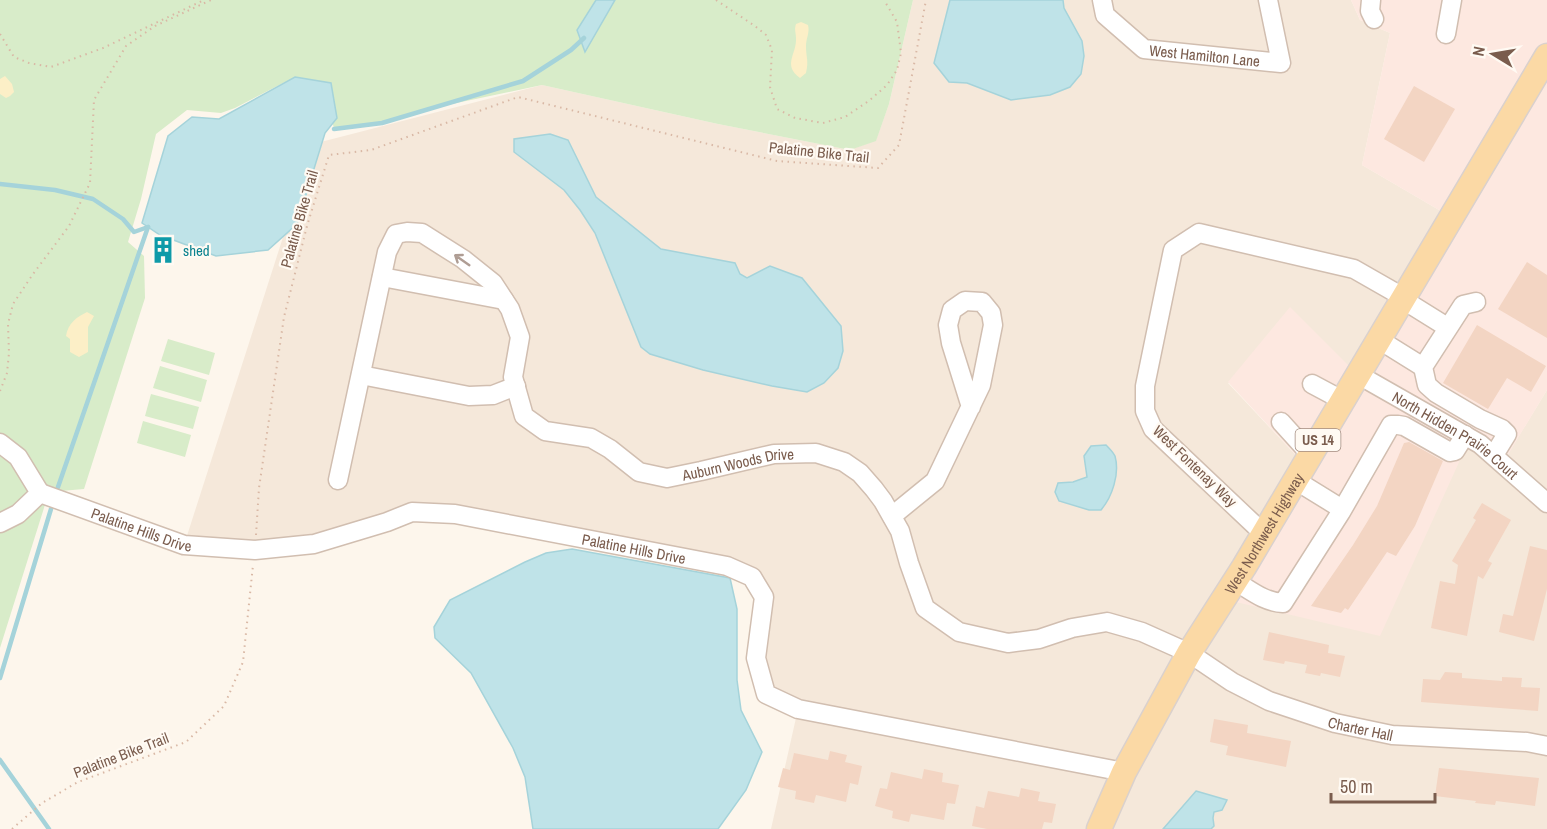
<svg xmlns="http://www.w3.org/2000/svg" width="1547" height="829" font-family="'Archivo Narrow',sans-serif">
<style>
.residential{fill:#f5e8da}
.commercial{fill:#fde8e0}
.green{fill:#d8ecc9}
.sand{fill:#fcefc7}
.water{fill:#bfe3e8;stroke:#a5d3da;stroke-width:1.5}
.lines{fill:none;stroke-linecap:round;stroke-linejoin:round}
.stream{stroke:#a5d3da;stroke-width:4.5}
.building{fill:#f3d5c3}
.minor-casing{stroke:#d1beb0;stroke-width:21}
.major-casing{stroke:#dad1cd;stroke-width:27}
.path{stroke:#d9b8a5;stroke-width:2;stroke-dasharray:1.5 4.5;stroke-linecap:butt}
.minor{stroke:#fff;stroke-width:18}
.major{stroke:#fbd9a5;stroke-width:24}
.oneway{stroke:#af9d94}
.labels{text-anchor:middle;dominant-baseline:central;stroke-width:4.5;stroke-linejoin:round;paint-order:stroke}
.shield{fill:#fffaf3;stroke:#a28b7f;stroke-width:1.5}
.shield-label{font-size:14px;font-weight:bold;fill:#7a5c4d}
.street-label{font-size:15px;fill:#7a5c4d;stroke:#fffaf3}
.culture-label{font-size:15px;fill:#0d838f;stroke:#fffaf3;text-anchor:start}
</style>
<rect width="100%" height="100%" fill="#fdf6ec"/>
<polygon class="residential" points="913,0 1351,0 1360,20 1390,33 1362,165 1451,217 1357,374 1228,383 1304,464 1470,438 1503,462 1547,390 1547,829 771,829 798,709 766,694 756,658 764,597 752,577 412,512 314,544 184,545 313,144 542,85 718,124 850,150 876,140 889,104"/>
<polygon class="commercial" points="1351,0 1547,0 1547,390 1503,463 1470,438 1380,636 1223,599 1304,464 1228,382 1290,307 1357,374 1451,217 1362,165 1390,33 1360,20"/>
<g class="green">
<polygon points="0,0 913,0 889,104 876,141 850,150 718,124 542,85 428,109 382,123 334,129 330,111 285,82 235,108 221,113 187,110 156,134 141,199 128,242 144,256 145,298 84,489 49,492 0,648"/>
<polygon points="168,339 215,353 209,375 161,361"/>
<polygon points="160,366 207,380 201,402 153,388"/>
<polygon points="151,394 199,407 193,429 145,416"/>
<polygon points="143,421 191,435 185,457 137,443"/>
</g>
<g class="sand">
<path d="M801,22l7,3c2,8 -2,13 -2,21 0,12 3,14 0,27l-6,5c-18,-13 -3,-24 -4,-40 0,-6 -2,-8 0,-14z"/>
<polygon points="5,76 12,84 14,92 10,96 6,98 0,94 0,79"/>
<path d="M87,312l7,4 -6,11v25l-9,5 -9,-5v-13l-4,-3c2,-13 11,-19 21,-24z"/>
</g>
<g class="water">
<polygon points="596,0 615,0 585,52 577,30"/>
<polygon points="950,0 1063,0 1064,8 1082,41 1084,56 1081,74 1070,87 1050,95 1011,100 967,83 949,82 934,63"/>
<polygon points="295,77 331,83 337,118 325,133 297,224 268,250 216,256 160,235 142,223 168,136 192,117 219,119"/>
<polygon points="550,134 568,140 596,197 661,249 735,263 740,274 747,278 770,266 802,278 841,326 843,351 838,368 824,383 807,392 772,386 703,370 650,354 641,347 595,233 580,210 564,190 514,152 514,139"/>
<path d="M1106,445c3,3 7,7 9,11 5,18 -3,41 -14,54h-12l-30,-9 -4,-9 3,-9 15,-1 14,-5 -3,-21 7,-10z"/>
<polygon points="572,549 730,578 737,609 737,680 741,710 762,752 746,790 718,829 533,829 525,777 513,748 471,673 435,638 434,627 450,600 525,562 546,553"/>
<polygon points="1196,791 1227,800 1222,810 1214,812 1213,818 1214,826 1211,829 1163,829"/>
</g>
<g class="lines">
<g class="stream">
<polyline points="334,129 382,123 523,81 571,50 584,38"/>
<polyline points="0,184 55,190 93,199 123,219 134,232 148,227"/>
<polyline points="58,487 148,227"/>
<polyline points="0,678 51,509"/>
<polyline points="0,760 49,829"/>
</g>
</g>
<g class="building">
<polygon points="1414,86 1455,109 1424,162 1384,139"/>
<polygon points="158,244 171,246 168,258 154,253"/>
<polygon points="1527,262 1547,275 1547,338 1498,309"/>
<polygon points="1477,325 1546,366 1531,392 1507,378 1488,409 1443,383"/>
<polygon points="1409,442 1443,461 1415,526 1396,556 1387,552 1348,610 1345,608 1341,613 1311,606 1353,545 1377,506 1404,443"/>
<polygon points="1482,503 1511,520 1488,561 1492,563 1483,579 1478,576 1467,636 1431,628 1440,581 1455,584 1458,565 1452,561 1476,520 1473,518"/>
<polygon points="1530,546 1547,550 1547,589 1534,641 1499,632 1503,614 1513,616"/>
<polygon points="1269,632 1329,645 1328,653 1345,656 1340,677 1321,673 1320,676 1305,673 1307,665 1285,661 1284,664 1263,660"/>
<polygon points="1445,672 1462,673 1462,678 1502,681 1502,677 1522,678 1521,687 1540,688 1538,711 1421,702 1423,679 1440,680"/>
<polygon points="1214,719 1248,725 1247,733 1291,741 1286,767 1226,755 1228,746 1210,742"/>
<polygon points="830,751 847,755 845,762 862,766 858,785 850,783 846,802 816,795 814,803 795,799 796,791 778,787 783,768 790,770 794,753 828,760"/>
<polygon points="1439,768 1539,778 1535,806 1496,801 1495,805 1475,803 1476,801 1435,796"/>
<polygon points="924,769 943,773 942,782 959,785 955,804 947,803 944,820 911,814 909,822 892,818 893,811 875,806 880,788 887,789 891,772 922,779"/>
<polygon points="1021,788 1040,792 1038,801 1056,804 1052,823 1044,822 1042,829 987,829 972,826 976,806 984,808 988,791 1019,797"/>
</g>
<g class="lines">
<defs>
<g id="minor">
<path id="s1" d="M1102,0l3,15 39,34 137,14 -13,-63"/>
<polyline points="1371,0 1370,11 1374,19"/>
<polyline points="1446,34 1452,0"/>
<polyline points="382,277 504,300"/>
<polyline points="1402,299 1447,327"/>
<polyline points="1476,302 1463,305 1423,367 1427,385 1436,393 1480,419 1502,429 1507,434 1494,455"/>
<polyline points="1378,339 1423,367"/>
<path id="s2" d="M1357,374l123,70 67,59"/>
<polyline points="361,375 469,396 493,395 516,386"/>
<polyline points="1312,384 1342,400"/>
<polyline points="1281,422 1310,454"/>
<polyline points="0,443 18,457 40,493 18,514 0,523"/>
<path id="s3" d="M338,480l49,-228 9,-18 11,-2 15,1 41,26 30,24 17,26 10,28 -7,40 11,39 21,15 46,7 19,11 29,23 28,6 34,-7 73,-17 42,-1 28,9 16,11 14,16 9,12 17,30 9,32 16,45 34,24 49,11 31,-4 33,-11 35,-6 35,10 47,21 43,29 37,19 66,22 57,12 135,7 20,4"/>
<polyline points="1295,480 1342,509"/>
<path id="s4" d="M40,493l144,52 71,5 59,-6 73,-22 25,-10 43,2 272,52 25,11 12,20 -8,61 10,36 32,15 326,63"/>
<polyline points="892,516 935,481 981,385 993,325 991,313 982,302 965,301 952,310 948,325 951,343 971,407"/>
<polyline points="1263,533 1153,429 1145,411 1145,386 1173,250 1199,233 1354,269 1403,297"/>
<path d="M1235,581c15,9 29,21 48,22l58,-91 50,-87h7l6,1 46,26 5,-1 10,-16"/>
</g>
<g id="major">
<path id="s5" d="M1099,829l25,-57 65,-119 55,-86 303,-511"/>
</g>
</defs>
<use href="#minor" class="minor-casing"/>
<use href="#major" class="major-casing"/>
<g class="path">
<polyline points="716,0 755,26 766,35 772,50 770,87 777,109 795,118 823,123 845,117 870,100 887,85 897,70 901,53 897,22 884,0"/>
<polyline points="0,34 14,57 29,63 51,67 103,48 204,0"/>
<polyline points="0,391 7,373 9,353 8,324 13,304 33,274 69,226 90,183 94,100 126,46 155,26 211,0"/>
<polyline points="256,535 259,488 284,317 307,226 329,155 371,150 518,97 777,161 878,168 899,145 926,0"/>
<polyline points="12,829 42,803 78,782 186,742 224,706 243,662 253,565"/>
</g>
<use href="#minor" class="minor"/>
<use href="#major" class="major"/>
</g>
<defs><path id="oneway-shaft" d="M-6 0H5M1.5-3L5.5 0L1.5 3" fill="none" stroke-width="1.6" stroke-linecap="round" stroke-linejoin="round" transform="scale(1.5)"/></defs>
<use class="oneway" href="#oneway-shaft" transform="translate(462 260) rotate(-145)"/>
<defs>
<symbol id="building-bare" viewBox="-9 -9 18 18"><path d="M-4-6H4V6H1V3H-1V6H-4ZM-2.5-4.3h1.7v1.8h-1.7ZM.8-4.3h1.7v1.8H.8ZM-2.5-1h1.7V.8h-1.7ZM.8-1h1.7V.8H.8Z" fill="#0f9aa8" stroke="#fffaf3" stroke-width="2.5" paint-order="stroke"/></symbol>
</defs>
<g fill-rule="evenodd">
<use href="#building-bare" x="144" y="231" width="38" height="38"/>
</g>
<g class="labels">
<rect class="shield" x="1295.5" y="429" width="45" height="22" rx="4.5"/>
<g class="shield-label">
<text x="1318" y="440">US 14</text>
</g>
<g class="street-label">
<text stroke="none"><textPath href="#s1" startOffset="128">West Hamilton Lane</textPath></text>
<text transform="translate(819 152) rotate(6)">Palatine Bike Trail</text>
<text transform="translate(299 219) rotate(-74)">Palatine Bike Trail</text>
<text stroke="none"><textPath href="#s2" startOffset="116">North Hidden Prairie Court</textPath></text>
<text stroke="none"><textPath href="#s3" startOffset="741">Auburn Woods Drive</textPath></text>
<text transform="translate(1195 466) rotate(44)">West Fontenay Way</text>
<text stroke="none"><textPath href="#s4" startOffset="108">Palatine Hills Drive</textPath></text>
<text stroke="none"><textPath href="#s5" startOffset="339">West Northwest Highway</textPath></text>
<text stroke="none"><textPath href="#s4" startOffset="612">Palatine Hills Drive</textPath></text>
<text stroke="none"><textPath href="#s3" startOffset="1491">Charter Hall</textPath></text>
<text transform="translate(121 755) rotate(-21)">Palatine Bike Trail</text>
</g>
<g class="culture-label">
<text x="183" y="250">shed</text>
</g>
</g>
<g transform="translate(1493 54) rotate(281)" stroke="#fffaf3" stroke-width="4.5" paint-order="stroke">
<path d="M0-4.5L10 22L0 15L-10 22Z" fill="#7a5c4d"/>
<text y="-9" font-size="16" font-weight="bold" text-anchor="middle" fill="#7a5c4d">N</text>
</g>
<path d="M1331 793v9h104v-9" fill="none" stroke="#7a5c4d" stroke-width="3"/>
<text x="1340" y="793" font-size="18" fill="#7a5c4d" stroke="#fffaf3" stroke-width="4.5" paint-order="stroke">50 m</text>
</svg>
